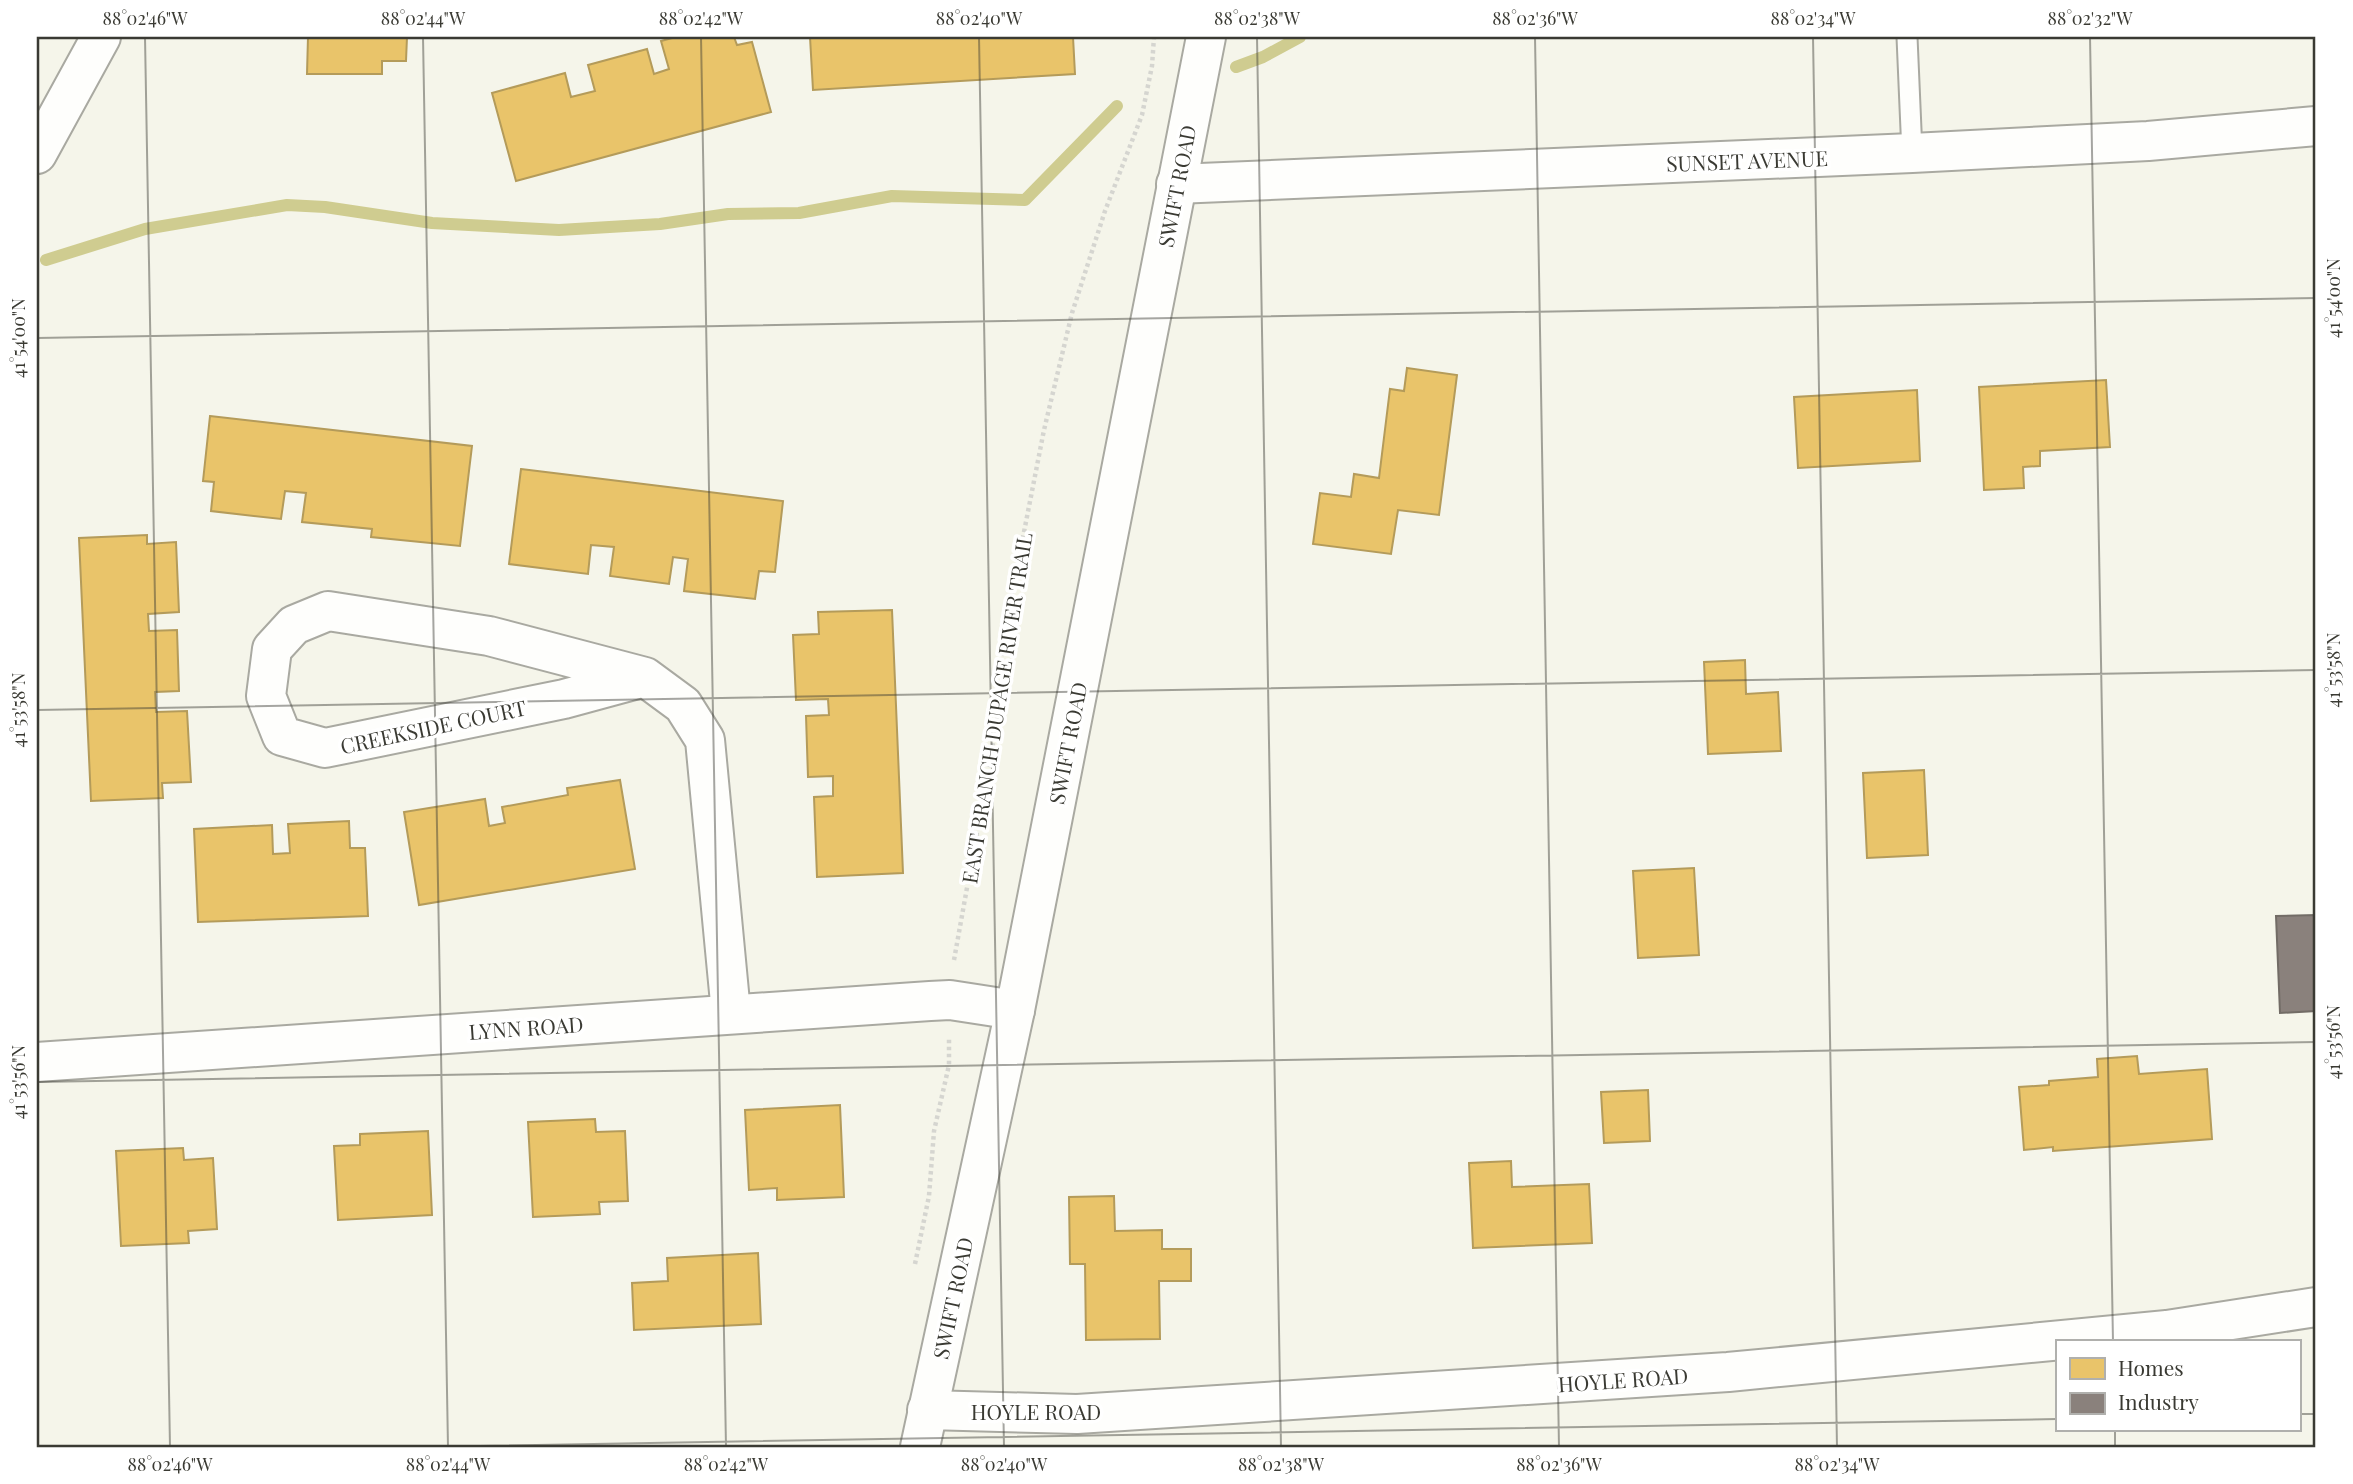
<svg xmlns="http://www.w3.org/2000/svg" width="2353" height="1484" font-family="'Playfair Display',serif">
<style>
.homes{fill:#e9c46a;stroke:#b49b5a;stroke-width:2}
.industry{fill:#8a817c;stroke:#726c66;stroke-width:2}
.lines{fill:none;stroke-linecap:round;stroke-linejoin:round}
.stream{stroke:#cfcc90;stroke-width:12}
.service-casing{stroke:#a9a9a1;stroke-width:23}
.minor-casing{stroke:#a9a9a1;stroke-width:42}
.tertiary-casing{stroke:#a9a9a1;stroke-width:42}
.path{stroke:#d5d5d0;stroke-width:4.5;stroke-dasharray:3.5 3.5;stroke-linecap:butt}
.service{stroke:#fefefc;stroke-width:19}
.minor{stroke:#fefefc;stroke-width:38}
.tertiary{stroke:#fefefc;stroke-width:38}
.ticks{fill:none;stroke:#3a3a33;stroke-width:2;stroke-opacity:0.45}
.labels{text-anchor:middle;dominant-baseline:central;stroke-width:7;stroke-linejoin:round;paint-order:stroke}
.street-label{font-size:21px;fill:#3a3a33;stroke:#fff}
.neatline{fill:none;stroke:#3a3a33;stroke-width:2.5}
.ticks-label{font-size:18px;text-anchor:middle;fill:#3a3a33}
</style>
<rect width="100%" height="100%" fill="#f5f5ea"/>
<g class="homes">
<polygon points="308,37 407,37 406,61 382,61 382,74 307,74"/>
<polygon points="676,37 734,37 737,45 752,42 771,112 516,181 492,93 565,73 571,97 595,91 588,65 647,49 654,74 669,69 661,41"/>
<polygon points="810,37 1073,37 1075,74 813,90"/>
<polygon points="1407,368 1457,375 1439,515 1398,510 1391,554 1313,544 1320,493 1351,497 1354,474 1379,478 1390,389 1404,391"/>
<polygon points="2106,380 2110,447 2040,451 2040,466 2023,467 2024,488 1984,490 1979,387"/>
<polygon points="1917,390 1920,461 1798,468 1794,397"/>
<polygon points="210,416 472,446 460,546 371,537 372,529 302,522 306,493 285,491 281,519 211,511 214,482 203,481"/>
<polygon points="521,469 783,501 775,572 759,571 755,599 684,591 688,559 673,557 669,584 610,576 614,547 591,545 588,574 509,564"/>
<polygon points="147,535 147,544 176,542 179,612 148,614 149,631 177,630 179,691 155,692 156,712 187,711 191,782 162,783 163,798 91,801 79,538"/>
<polygon points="892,610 903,873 817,877 814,797 833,796 833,776 808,777 806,716 829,715 828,699 796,700 793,635 819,634 818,612"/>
<polygon points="1745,660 1746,694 1778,692 1781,751 1708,754 1704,662"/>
<polygon points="1924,770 1928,855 1867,858 1863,773"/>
<polygon points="620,780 635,869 419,905 404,812 485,799 489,826 505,823 502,807 568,795 567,788"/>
<polygon points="349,821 350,848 365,848 368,916 198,922 194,829 272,825 273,854 290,853 288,824"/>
<polygon points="1694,868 1699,955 1638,958 1633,871"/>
<polygon points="2137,1056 2139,1074 2207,1069 2212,1139 2053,1151 2053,1147 2024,1150 2019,1087 2049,1085 2049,1081 2098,1077 2097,1059"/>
<polygon points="1648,1090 1650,1141 1604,1143 1601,1092"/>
<polygon points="840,1105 844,1197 777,1200 777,1188 749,1190 745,1110"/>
<polygon points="595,1119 596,1132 625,1131 628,1201 599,1202 600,1214 533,1217 528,1122"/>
<polygon points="428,1131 432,1215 338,1220 334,1146 360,1145 360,1134"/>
<polygon points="183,1148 184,1160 213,1158 217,1229 188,1231 189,1243 121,1246 116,1151"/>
<polygon points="1511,1161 1512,1187 1589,1184 1592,1243 1473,1248 1469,1163"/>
<polygon points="1114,1196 1115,1231 1162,1230 1162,1249 1191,1249 1191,1281 1159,1281 1160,1339 1086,1340 1085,1264 1070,1264 1069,1197"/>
<polygon points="758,1253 761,1324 634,1330 632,1283 668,1281 667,1258"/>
</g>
<polygon class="industry" points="2316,915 2316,1011 2280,1013 2276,916"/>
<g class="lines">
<g class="stream">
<polyline points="1236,67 1263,57 1300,37"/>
<polyline points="46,260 145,229 287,205 325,207 432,223 559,230 660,224 728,214 799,213 892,196 1025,200 1117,106"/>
</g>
<defs>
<polyline id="service" points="1907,37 1912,153"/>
<g id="minor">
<polyline points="37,154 101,37"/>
<polyline points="1176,184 1912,153 2148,141 2316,126"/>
<polyline points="645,677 564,699 325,748 282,736 266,696 272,649 294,625 328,611 489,636 645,677 683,705 705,740 731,1013"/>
<polyline points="37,1062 930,1001 950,1000 1015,1010"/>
<polyline points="927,1410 1077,1414 1728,1372 2167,1330 2316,1307"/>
</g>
<polyline id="tertiary" points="920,1447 1015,1010 1206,37"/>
</defs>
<use href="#service" class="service-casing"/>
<use href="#minor" class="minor-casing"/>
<use href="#tertiary" class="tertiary-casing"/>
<g class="path">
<polyline points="954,960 997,721 1003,639 1044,430 1072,313 1105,211 1142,115 1152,66 1154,37"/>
<polyline points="915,1264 929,1196 934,1131 949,1065 949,1038"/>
</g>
<use href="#service" class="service"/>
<use href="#minor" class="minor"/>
<use href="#tertiary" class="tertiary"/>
</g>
<path class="ticks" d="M145,37l25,1410M423,37l25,1410M701,37l25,1410M979,37l25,1410M1257,37l24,1410M1535,37l24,1410M1813,37l24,1410M2090,37l23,1305M37,338l2279,-40M37,710l2279,-40M37,1082l2279,-40M2299,1414h17M2115,1430v17M417,1447l1640,-28"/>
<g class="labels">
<g class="street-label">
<text transform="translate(1747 160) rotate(-2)">SUNSET AVENUE</text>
<text transform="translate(1176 186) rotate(-79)">SWIFT ROAD</text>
<text transform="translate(996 708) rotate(-81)">EAST BRANCH DUPAGE RIVER TRAIL</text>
<text transform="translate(433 726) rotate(-12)">CREEKSIDE COURT</text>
<text transform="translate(1067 743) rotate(-79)">SWIFT ROAD</text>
<text transform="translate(526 1027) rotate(-4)">LYNN ROAD</text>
<text transform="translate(952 1298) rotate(-78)">SWIFT ROAD</text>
<text transform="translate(1623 1379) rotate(-4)">HOYLE ROAD</text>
<text x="1036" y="1411">HOYLE ROAD</text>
</g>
</g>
<rect width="2353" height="1484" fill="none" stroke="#ffffff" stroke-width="77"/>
<rect x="2056" y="1340" width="245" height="91" fill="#ffffff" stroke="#b0b0ad" stroke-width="2"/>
<rect x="2070" y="1358" width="35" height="21" fill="#e9c46a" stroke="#b0b0ad" stroke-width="2"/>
<text x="2118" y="1376" font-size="21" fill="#3a3a33">Homes</text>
<rect x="2070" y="1393" width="35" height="21" fill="#8a817c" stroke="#b0b0ad" stroke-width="2"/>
<text x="2118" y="1410" font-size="21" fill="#3a3a33">Industry</text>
<rect x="38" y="38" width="2276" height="1408" class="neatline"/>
<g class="ticks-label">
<text x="145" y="25">88°02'46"W</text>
<text x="423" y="25">88°02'44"W</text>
<text x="701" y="25">88°02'42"W</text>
<text x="979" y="25">88°02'40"W</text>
<text x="1257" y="25">88°02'38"W</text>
<text x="1535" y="25">88°02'36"W</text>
<text x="1813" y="25">88°02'34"W</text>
<text x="2090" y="25">88°02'32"W</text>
<text transform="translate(2334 298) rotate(-90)" y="6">41°54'00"N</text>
<text transform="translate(19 338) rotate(-90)" y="6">41°54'00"N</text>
<text transform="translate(2334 670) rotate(-90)" y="6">41°53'58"N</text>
<text transform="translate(19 710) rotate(-90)" y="6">41°53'58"N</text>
<text transform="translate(2334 1042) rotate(-90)" y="6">41°53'56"N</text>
<text transform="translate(19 1082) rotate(-90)" y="6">41°53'56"N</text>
<text x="170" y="1471">88°02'46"W</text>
<text x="448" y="1471">88°02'44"W</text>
<text x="726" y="1471">88°02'42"W</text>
<text x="1004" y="1471">88°02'40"W</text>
<text x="1281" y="1471">88°02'38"W</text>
<text x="1559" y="1471">88°02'36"W</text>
<text x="1837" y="1471">88°02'34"W</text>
</g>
</svg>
